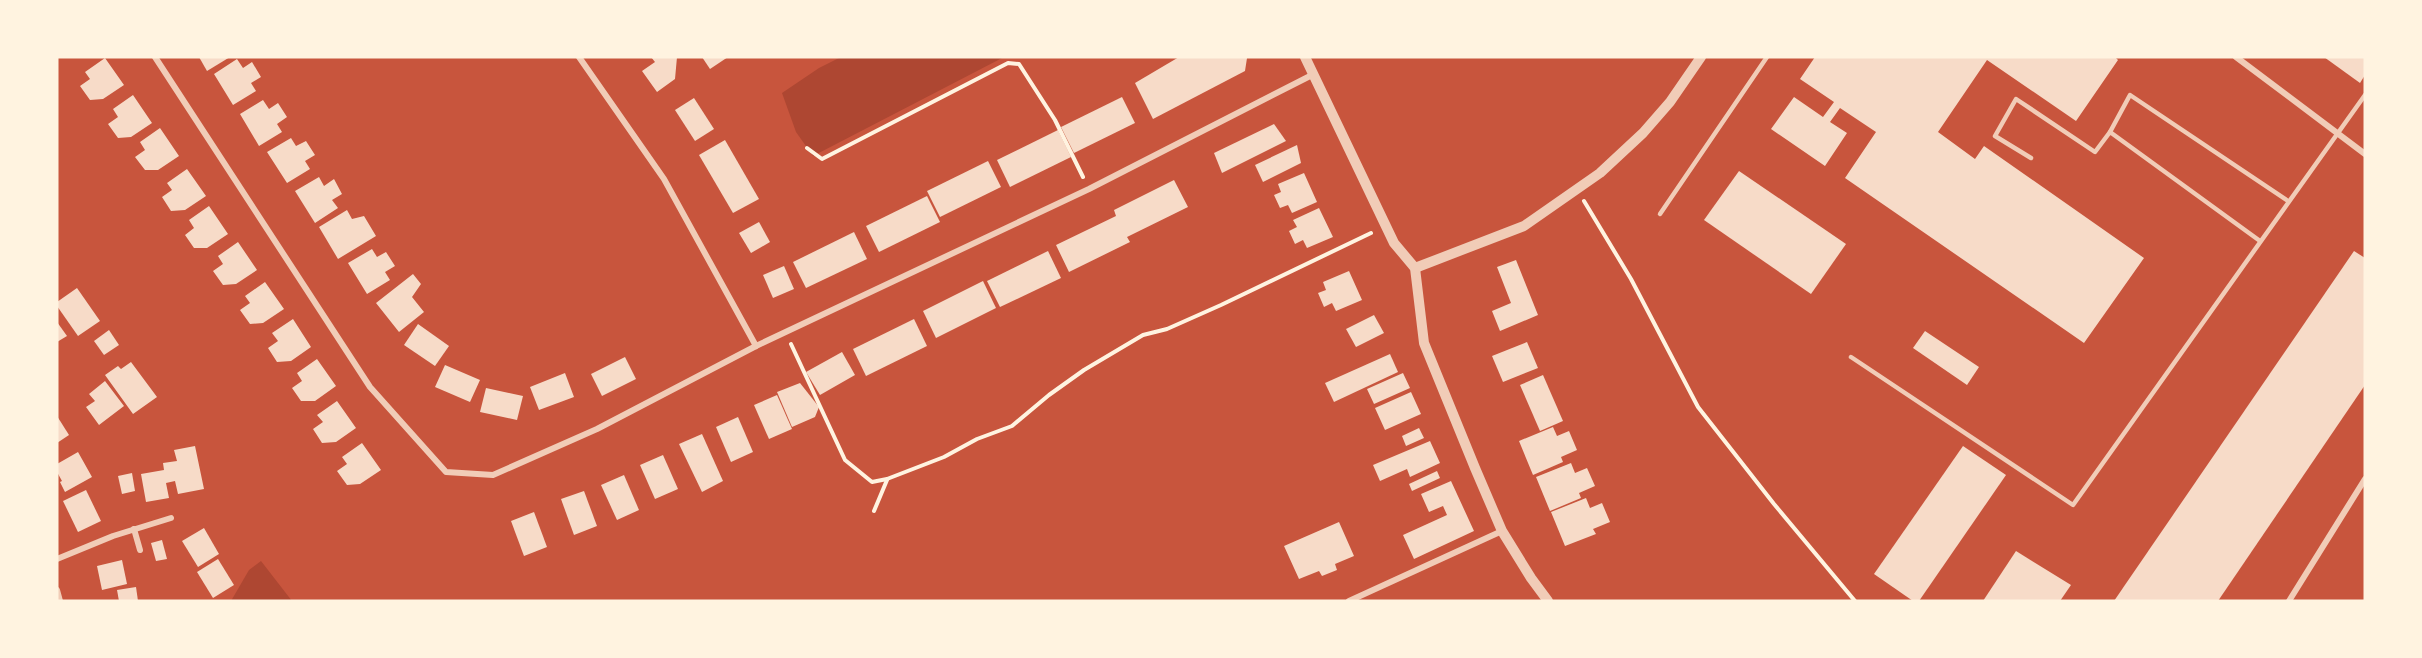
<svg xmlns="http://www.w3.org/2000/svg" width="2422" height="658" font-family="'Times New Roman',serif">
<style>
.green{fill:#ae4732}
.building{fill:#f7dbc8}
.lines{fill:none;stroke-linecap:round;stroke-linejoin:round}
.path{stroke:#fff3e0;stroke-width:4}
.service{stroke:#f1ccb7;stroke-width:4.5}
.minor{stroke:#f1ccb7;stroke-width:6}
.tertiary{stroke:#f1ccb7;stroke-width:10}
</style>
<rect width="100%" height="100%" fill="#c8553d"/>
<g class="green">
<polygon points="841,57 1004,57 813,156 796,132 782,93 819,68"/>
<polygon points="261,561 292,601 231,601 249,570"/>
</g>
<g class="building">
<polygon points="199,57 230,57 207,71"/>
<polygon points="651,57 677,57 675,79 657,92 642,71 655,62"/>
<polygon points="702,57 728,57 710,69"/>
<polygon points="1179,57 1247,58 1245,71 1153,119 1135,83"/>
<polygon points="1815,57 2115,57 2118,60 2076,121 1987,60 1938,132 1975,159 1984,146 2144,258 2084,343 1845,178 1876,132 1840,108 1830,122 1847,133 1825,166 1771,129 1794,97 1823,117 1834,102 1800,79"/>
<polygon points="2324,57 2365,57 2365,75 2360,83"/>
<polygon points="105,58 124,85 103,99 90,100 80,86 90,79 85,72"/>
<polygon points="237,59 243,68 252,62 261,77 251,83 256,91 233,105 214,74"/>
<polygon points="133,95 152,123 131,137 118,138 108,124 118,117 113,109"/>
<polygon points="1122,97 1135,123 1074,153 1061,127"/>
<polygon points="694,98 714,129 695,141 675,110"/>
<polygon points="263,100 269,109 278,103 287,117 277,124 282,132 259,146 240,114"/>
<polygon points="1274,124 1286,141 1222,173 1214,153"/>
<polygon points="160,128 179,156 158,170 145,170 135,157 145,150 140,142"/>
<polygon points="1058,130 1071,157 1010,187 997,160"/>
<polygon points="291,138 296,146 306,141 315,155 305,161 310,169 287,183 267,152"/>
<polygon points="725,140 759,199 733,213 699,155"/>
<polygon points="1297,145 1301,163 1263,182 1255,165"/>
<polygon points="988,161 1001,187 940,217 927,191"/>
<polygon points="187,169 206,196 185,210 171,211 162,197 172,190 167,183"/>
<polygon points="1739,171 1846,244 1811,294 1704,220"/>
<polygon points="1304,173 1317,202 1292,213 1288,205 1280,208 1274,195 1281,192 1278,184"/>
<polygon points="319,177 324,186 334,179 342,194 332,200 338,208 315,223 295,191"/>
<polygon points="1174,180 1188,207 1127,237 1130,242 1069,272 1056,245 1116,216 1114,210"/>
<polygon points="927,196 940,222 879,252 866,226"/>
<polygon points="209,206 228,234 207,248 194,248 185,235 194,228 189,220"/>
<polygon points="1319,208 1333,237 1307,248 1303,240 1295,244 1289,231 1297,227 1293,220"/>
<polygon points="347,210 352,219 364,216 376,236 338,259 319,227"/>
<polygon points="759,222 770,242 751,253 739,233"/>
<polygon points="854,232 867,259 806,288 793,262"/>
<polygon points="238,242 257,270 236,284 223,285 213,271 223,264 218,256"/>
<polygon points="372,249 377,257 386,252 395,266 385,272 390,280 367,294 348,263"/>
<polygon points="1048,251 1061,278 1000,307 987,281"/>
<polygon points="2354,251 2365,258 2365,385 2218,601 2114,601"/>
<polygon points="1516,260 1538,315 1500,331 1492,311 1511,303 1497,267"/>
<polygon points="784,266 794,289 773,298 763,275"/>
<polygon points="1349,271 1362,300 1336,311 1332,303 1324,307 1318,293 1326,290 1323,282"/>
<polygon points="413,274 421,284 412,297 424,312 399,332 376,303"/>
<polygon points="983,281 996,308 936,338 923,311"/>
<polygon points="265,282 284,309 263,323 250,324 240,310 250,303 245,296"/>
<polygon points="77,288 100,321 78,336 57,306 57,302"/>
<polygon points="1374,315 1384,333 1356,347 1346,329"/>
<polygon points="293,319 311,347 291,361 277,362 268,348 278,341 272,333"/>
<polygon points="914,319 927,346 866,376 853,349"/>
<polygon points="57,322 67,336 57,342"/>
<polygon points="418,324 449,346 435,366 404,345"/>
<polygon points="109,330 119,345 104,355 94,341"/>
<polygon points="1925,331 1979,367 1967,385 1913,348"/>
<polygon points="1527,342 1538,368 1503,382 1492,356"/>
<polygon points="842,352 855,375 820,395 806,372"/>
<polygon points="1390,354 1398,372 1334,402 1325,383"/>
<polygon points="625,357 636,379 602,396 591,374"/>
<polygon points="317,359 336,386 315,401 301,401 292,388 302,381 297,373"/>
<polygon points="131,362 157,397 133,414 105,375 118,366 121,369"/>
<polygon points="445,365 480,380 470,402 435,387"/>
<polygon points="565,373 574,397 539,410 530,387"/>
<polygon points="1403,373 1410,388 1374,404 1367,389"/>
<polygon points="1543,375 1563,421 1540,431 1520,385"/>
<polygon points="105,381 124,406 99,425 86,407 95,401 89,394"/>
<polygon points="800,383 819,407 815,417 792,427 777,392"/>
<polygon points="486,388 523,396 517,420 480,412"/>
<polygon points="1411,392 1421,414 1385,430 1375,408"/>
<polygon points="777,395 792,429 769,439 754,405"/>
<polygon points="337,401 356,428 336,442 322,443 313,429 323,422 317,415"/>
<polygon points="57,416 69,435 57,443"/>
<polygon points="738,417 753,452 731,462 716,427"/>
<polygon points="1553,427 1557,436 1569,431 1577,450 1561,457 1563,462 1533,475 1519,441"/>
<polygon points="1419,428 1424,438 1406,446 1402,436"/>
<polygon points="702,434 723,481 702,492 679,444"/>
<polygon points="1430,441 1440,463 1410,477 1407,469 1380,481 1373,465"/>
<polygon points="362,443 381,470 360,484 347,485 337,471 347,464 342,457"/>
<polygon points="195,446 204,489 178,494 175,481 166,483 169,498 146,502 141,474 164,470 163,463 177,461 174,450"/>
<polygon points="1963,446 2006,475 1919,601 1913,601 1874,574"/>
<polygon points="78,452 92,477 65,492 60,482 62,481 57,472 57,464"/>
<polygon points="663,455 678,489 655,499 640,465"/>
<polygon points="1571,463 1575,473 1587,468 1595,486 1579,493 1581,498 1550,511 1536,477"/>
<polygon points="1437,471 1440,478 1412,491 1409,484"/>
<polygon points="132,473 135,491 122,494 118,476"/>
<polygon points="624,475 639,510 617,520 601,485"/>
<polygon points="1451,481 1474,531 1414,559 1403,535 1447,515 1443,506 1429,512 1421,494"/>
<polygon points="86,490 101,521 78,532 63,501"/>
<polygon points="584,491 597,526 574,535 561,499"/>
<polygon points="1586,498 1590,508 1602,503 1610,522 1593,529 1596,534 1565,546 1551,512"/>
<polygon points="534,512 547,547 524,556 511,521"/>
<polygon points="1339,522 1354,556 1335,564 1337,570 1322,576 1319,571 1299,579 1284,546"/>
<polygon points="204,528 219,554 198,567 182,541"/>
<polygon points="162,540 167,559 156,561 151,543"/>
<polygon points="2016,551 2071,585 2060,601 1983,601"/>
<polygon points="218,559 234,585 213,598 197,572"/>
<polygon points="122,560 127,584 102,590 97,566"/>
<polygon points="136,587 138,601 119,601 117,590"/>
</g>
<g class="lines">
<g class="path">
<polyline points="807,148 822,159 1008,63 1019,64 1055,120 1083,177"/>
<polyline points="1584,201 1631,279 1698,407 1774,504 1855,601"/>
<polyline points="791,344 845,460 872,482 887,479 944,457 977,439 1012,426 1049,395 1084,370 1143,335 1167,329 1221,305 1371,233"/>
<polyline points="874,511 887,480"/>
</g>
<g class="service">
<polyline points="2110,132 2130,95 2288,201"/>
<polyline points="2031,158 1995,136 2016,99 2095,152 2110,132 2260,241"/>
<polyline points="1660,214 1767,57"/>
<polyline points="1851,357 2073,505 2365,95"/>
</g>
<g class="minor">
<polyline points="155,57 370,387 446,472 493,475 597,429 756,346 1089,189 1314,74"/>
<polyline points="579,57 664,179 756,346"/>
<polyline points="2236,57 2365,154"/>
<polyline points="134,529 140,550"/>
<polyline points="57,559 113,536 171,518"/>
<polyline points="57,590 60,601"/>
<polyline points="1349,601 1502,531"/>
<polyline points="2289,601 2365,479"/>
</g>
<g class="tertiary">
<polyline points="1305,57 1394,243 1415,268 1424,343 1475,468 1502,531 1531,578 1548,601"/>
<polyline points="1415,268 1524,226 1600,173 1643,133 1670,102 1701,57"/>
</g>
</g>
<rect width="2422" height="658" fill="none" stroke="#fff3e0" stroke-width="117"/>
</svg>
